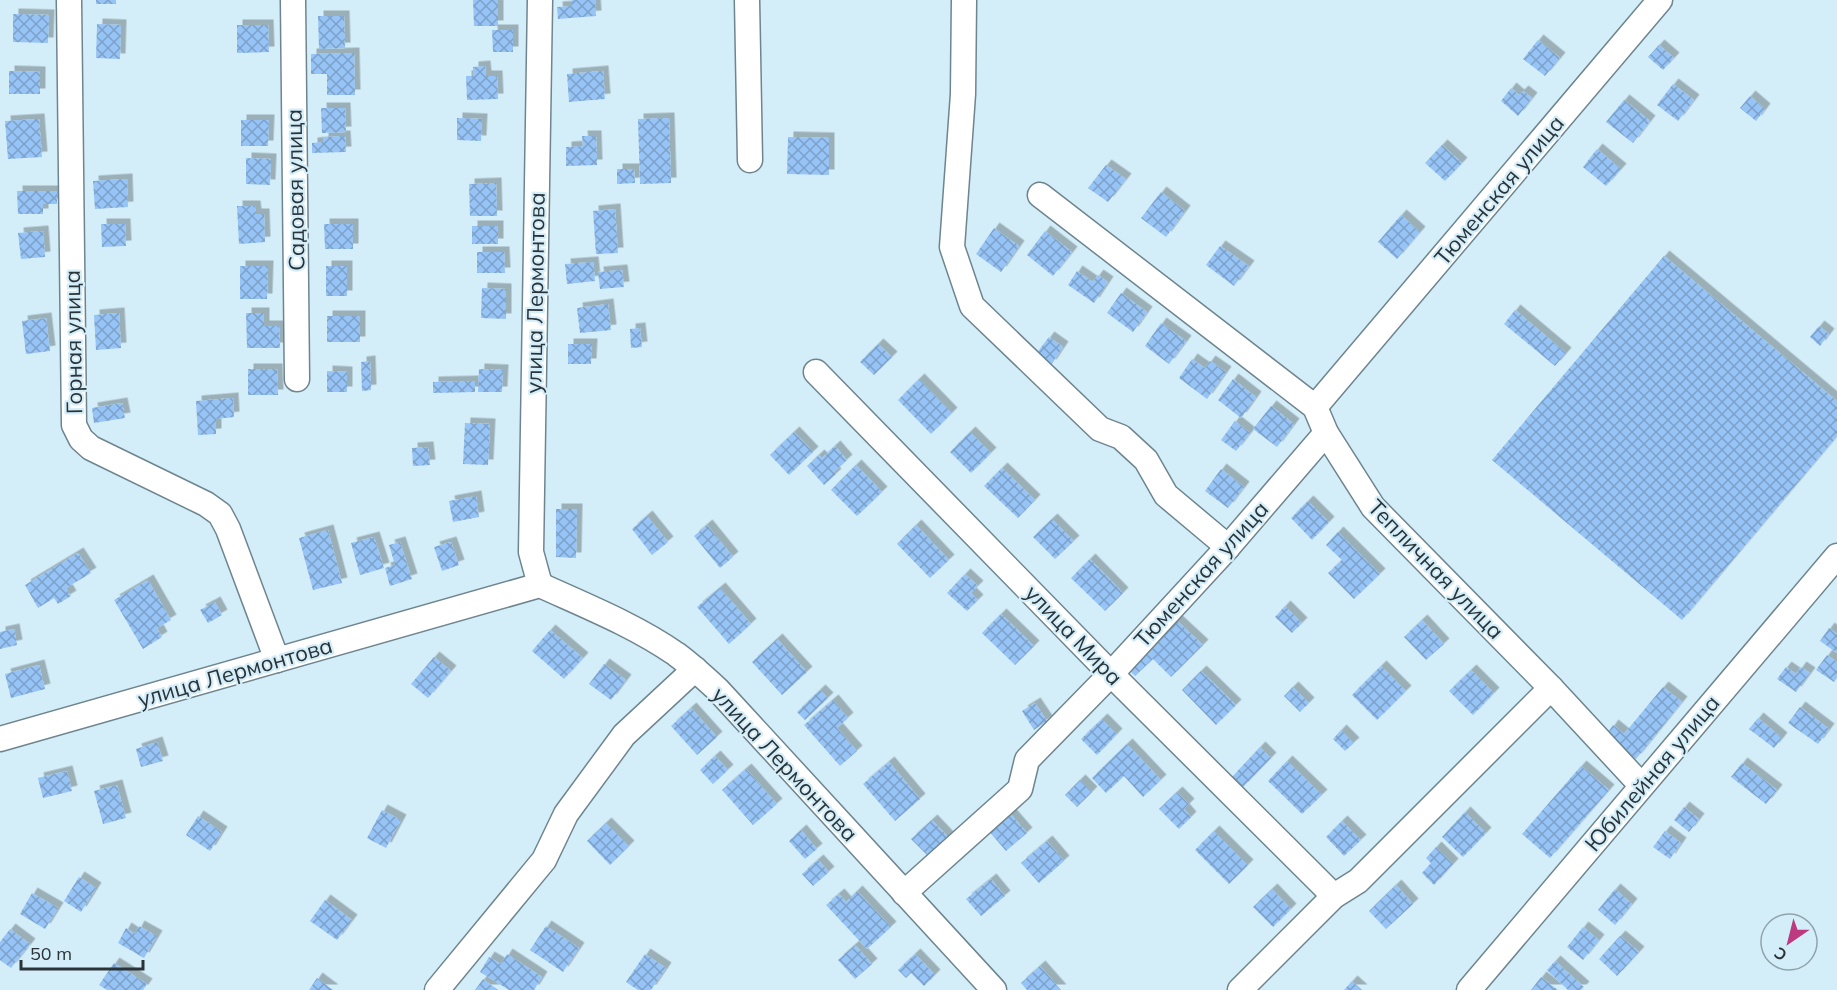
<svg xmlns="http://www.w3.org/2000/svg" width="1837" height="990" font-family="Mulish,sans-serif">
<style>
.building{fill:url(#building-cross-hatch);filter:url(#shadow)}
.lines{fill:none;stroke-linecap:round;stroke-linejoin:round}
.minor-casing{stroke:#6e858f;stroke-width:27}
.minor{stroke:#fff;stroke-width:24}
.labels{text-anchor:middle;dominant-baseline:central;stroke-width:4.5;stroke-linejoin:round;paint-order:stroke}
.street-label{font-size:22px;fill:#2a3338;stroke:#d4eef9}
</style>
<defs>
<pattern id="building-cross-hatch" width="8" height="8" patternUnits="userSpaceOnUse" patternTransform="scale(1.5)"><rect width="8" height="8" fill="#96c4f6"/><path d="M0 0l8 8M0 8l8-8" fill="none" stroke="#7ba0c8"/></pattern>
<filter id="shadow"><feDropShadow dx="5.5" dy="-5.5" stdDeviation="0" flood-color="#0004"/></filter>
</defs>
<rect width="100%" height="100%" fill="#d4eef9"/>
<g class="building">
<rect x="96" y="0" width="20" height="4"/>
<polygon points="473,0 498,0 498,26 474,26"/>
<polygon points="572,0 595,0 596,16 558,19 557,7 572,6"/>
<polygon points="13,14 49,15 48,43 13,42"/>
<polygon points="318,16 344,16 345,48 319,49"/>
<polygon points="97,24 121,25 120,59 96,58"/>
<polygon points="237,25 268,25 269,52 237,53"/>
<polygon points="492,30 513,30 513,52 493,52"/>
<polygon points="1538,40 1560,58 1545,76 1523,59"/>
<polygon points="1659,45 1674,58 1663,70 1648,57"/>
<polygon points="354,53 355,95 327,95 327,74 311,74 311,54"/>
<polygon points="485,66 486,76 497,76 498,99 467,100 466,76 473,76 473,67"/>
<polygon points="9,71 40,72 40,94 9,94"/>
<polygon points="603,71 605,99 569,102 567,74"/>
<polygon points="1673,84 1694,100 1678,121 1657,105"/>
<polygon points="1511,88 1519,95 1523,91 1532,98 1518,116 1501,101"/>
<polygon points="1750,96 1765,109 1756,121 1740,108"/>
<polygon points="1624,100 1650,121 1633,143 1606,122"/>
<polygon points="321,108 345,108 346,132 322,133"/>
<polygon points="457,118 482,119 481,141 457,140"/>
<polygon points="669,118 671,183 640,184 638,119"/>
<polygon points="39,119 42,157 8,159 5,121"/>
<polygon points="241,120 269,120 268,146 241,146"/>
<polygon points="345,136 346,152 312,153 312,143 323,142 323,137"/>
<polygon points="582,136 596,136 597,165 566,166 566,147 583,146"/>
<polygon points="788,137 829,138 829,175 787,174"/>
<polygon points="1442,145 1462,163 1445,181 1425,163"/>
<polygon points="1597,149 1621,169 1606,186 1583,167"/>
<polygon points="246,158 271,159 270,185 246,184"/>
<polygon points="1106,165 1126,179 1108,202 1088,188"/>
<polygon points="617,169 634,169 635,183 617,184"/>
<polygon points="127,179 128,207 95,209 93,181"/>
<polygon points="496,183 497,216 470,216 469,184"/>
<polygon points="17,191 57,191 57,204 43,204 43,214 18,214"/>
<polygon points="1161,192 1185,211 1166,237 1141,218"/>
<polygon points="237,206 255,206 256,214 264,214 265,242 239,244"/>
<polygon points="615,209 618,253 596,254 593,211"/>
<polygon points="1401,215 1420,232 1397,259 1378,242"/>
<polygon points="101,224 125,224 126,246 102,247"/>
<polygon points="324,224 353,224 353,249 325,249"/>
<rect x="472" y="226" width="26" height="18"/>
<polygon points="994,228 1019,246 1001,272 976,254"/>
<polygon points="43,231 45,257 21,259 18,233"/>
<polygon points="1045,231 1072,252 1053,276 1027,255"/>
<polygon points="1220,246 1249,266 1234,286 1206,265"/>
<polygon points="477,252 504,252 505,273 477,273"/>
<polygon points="1664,256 1837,401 1837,436 1682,620 1492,460"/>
<polygon points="593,262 595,281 567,284 565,264"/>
<polygon points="240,266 268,266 267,299 240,299"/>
<rect x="326" y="266" width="21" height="30"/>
<polygon points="622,270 624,287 600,289 598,272"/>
<polygon points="1077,271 1093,282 1098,275 1108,282 1094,303 1068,285"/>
<polygon points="482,288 506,289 506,319 481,318"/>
<polygon points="1121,293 1147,312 1133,332 1107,313"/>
<polygon points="608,304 611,330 580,333 577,308"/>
<polygon points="1515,310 1566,353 1555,366 1504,324"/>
<polygon points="119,313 121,348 96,350 94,315"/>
<polygon points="246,313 264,313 264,326 279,326 280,348 247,348"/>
<rect x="327" y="316" width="33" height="26"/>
<polygon points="46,318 50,351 26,354 22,321"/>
<polygon points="1161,323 1186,341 1169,364 1145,346"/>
<polygon points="1819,326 1829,334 1820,346 1810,337"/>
<polygon points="640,328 642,347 631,348 630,329"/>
<polygon points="1049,337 1063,347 1051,365 1036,354"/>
<polygon points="568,344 592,344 591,364 568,364"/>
<polygon points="878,344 892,357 874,375 860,362"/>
<polygon points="1192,359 1205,368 1210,361 1226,372 1207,399 1179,378"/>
<polygon points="370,361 371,390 362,391 361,362"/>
<polygon points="248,369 277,369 278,395 248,395"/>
<polygon points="479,369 503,370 502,392 478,392"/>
<polygon points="327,371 347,372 347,392 327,392"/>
<polygon points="919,379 952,413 931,434 898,400"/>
<polygon points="1233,379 1256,397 1241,418 1218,400"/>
<polygon points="475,381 475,392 433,393 433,382"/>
<polygon points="233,398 234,417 216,419 216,434 198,435 196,401"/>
<polygon points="122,403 125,418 94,423 92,408"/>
<polygon points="1271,406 1294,424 1277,447 1253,429"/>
<polygon points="1235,421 1250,433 1236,451 1221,440"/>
<polygon points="465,423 490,424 488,465 463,464"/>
<polygon points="794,432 813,452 789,475 770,455"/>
<polygon points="970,432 991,453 971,473 950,452"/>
<polygon points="835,446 847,460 834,472 836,474 824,485 807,466 819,455 822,458"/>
<polygon points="428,447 430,465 413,466 412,448"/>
<polygon points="856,465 882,492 857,516 831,490"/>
<polygon points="1002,468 1035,500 1018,518 984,486"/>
<polygon points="1221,469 1244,487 1228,508 1205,491"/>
<polygon points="476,496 479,517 453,522 449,501"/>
<polygon points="1308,501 1329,522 1312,540 1291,518"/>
<polygon points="556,509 577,509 576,558 556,557"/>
<polygon points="647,516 668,542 652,555 632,529"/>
<polygon points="1052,519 1074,541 1055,559 1033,537"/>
<polygon points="707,525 733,557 720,568 694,536"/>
<polygon points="916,525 949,560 930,578 897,544"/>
<polygon points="328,530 342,583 313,590 299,538"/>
<polygon points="1338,532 1380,574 1354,599 1328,573 1342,560 1326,545"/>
<polygon points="374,537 384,568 360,575 351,543"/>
<polygon points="400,542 412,579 390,586 385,568 395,565 389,545"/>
<polygon points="451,542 459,565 442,571 434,547"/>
<polygon points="78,553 91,573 66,588 71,596 58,604 54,598 38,608 25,585"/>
<polygon points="1090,559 1123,593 1105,611 1071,578"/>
<polygon points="965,574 978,586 971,593 978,600 967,611 947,593"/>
<polygon points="148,580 171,620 157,628 162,637 143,649 114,600"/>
<polygon points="720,588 751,624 729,644 697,607"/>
<polygon points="215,602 222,615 208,623 200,610"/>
<polygon points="1285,606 1302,623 1292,633 1275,617"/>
<polygon points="1001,614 1034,646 1015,665 982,633"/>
<polygon points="1175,619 1203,645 1171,677 1153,659 1135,676 1127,668"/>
<polygon points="1422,620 1444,644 1426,660 1404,637"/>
<polygon points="1829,628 1837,634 1837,653 1820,641"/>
<polygon points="14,629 17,645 0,649 0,632"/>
<polygon points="550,630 583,658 564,679 532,651"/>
<polygon points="777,639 807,672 782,695 752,662"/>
<polygon points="1827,655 1837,662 1837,678 1834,682 1816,670"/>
<polygon points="434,657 451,671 428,698 411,684"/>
<polygon points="604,664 626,680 611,700 589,684"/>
<polygon points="39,665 45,689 11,698 5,674"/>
<polygon points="1381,666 1406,691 1377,720 1352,695"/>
<polygon points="1786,667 1796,674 1801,667 1810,673 1796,692 1777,679"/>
<polygon points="1471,670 1494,693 1473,715 1449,691"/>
<polygon points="1201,671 1236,705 1216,725 1182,690"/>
<polygon points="1293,687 1309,703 1300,712 1284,696"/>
<polygon points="1663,687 1682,702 1636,759 1606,735 1613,725 1624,734"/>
<polygon points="820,690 828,698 805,720 797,712"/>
<polygon points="833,700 848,718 837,728 857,751 840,766 804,725"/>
<polygon points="1035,703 1047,721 1034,730 1022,711"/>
<polygon points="1800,707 1829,729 1818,744 1788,723"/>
<polygon points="691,708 717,737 697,755 671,726"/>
<polygon points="1758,718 1782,738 1774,748 1749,729"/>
<polygon points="1102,719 1117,734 1097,755 1081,739"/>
<polygon points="1341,730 1354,743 1345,751 1333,739"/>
<polygon points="157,742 163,761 141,767 136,749"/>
<polygon points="1127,744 1161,780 1143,797 1124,776 1106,793 1092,778"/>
<polygon points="1260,747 1271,758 1243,787 1232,777"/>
<polygon points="715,756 728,770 713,784 700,770"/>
<polygon points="1287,761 1322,795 1302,814 1268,781"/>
<polygon points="889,762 920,799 895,821 863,784"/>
<polygon points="1742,763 1777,790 1766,804 1731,777"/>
<polygon points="1581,766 1609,790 1550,858 1522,834"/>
<polygon points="746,769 777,804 753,825 722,790"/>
<polygon points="67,771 72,791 43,798 38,778"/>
<polygon points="1080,780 1092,792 1077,807 1065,795"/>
<polygon points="117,785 126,818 103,824 94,791"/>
<polygon points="1177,792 1189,804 1184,809 1191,817 1179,829 1159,809"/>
<polygon points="1684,807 1699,819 1689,832 1674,820"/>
<polygon points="382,810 401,820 386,848 367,838"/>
<polygon points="1008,811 1027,833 1006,851 987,829"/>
<polygon points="1465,812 1486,833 1463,857 1442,837"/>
<polygon points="198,816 222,832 210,851 186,835"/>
<polygon points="932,820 948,837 928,856 911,839"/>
<polygon points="1342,821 1361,840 1344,856 1326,837"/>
<polygon points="606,823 629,846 610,865 587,841"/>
<polygon points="801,830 817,849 805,859 789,841"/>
<polygon points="1214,831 1248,865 1229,884 1195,850"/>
<polygon points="1665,831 1681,843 1670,859 1653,847"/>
<polygon points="1047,841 1064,861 1039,883 1021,863"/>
<polygon points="1436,847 1453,864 1434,885 1422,873 1431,863 1426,858"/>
<polygon points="818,860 829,872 813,886 802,874"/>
<polygon points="79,877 96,888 81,912 64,901"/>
<polygon points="991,879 1005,896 981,916 966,899"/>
<polygon points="1396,885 1413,904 1386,929 1369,911"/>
<polygon points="1272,889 1291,909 1273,927 1253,907"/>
<polygon points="1615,889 1632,904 1615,925 1598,910"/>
<polygon points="857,891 891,927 867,949 826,905 839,894 846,902"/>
<polygon points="32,893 58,908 45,929 20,914"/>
<polygon points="325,900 352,920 337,940 310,921"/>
<polygon points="139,926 157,936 144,958 118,943 126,928 135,934"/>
<polygon points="546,926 579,948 563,972 530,950"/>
<polygon points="1583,927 1599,940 1583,960 1567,947"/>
<polygon points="10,929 30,944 11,968 0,960 0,942"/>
<polygon points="1620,936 1639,952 1617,976 1599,959"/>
<polygon points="855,945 872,964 855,979 838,960"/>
<polygon points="507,954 542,977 534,990 509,990 480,972 489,957 501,964"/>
<polygon points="645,954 666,968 651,990 638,990 626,982"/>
<polygon points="915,954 935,975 924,986 911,973 906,978 898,970"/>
<polygon points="1555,961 1584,987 1581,990 1568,990 1547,970"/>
<polygon points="114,963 147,984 143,990 107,990 99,985"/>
<polygon points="1040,966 1061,990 1027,990 1021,983"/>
<polygon points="1541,977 1558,990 1531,990"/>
<polygon points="317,978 333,990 309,990"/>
<polygon points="483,979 498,990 475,990"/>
<polygon points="1352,981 1362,990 1344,990"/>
</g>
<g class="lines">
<defs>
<g id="minor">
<polyline points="69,0 74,425 81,439 91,448 206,504 220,514 228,529 277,660"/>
<polyline points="293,0 297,379"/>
<polyline points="540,0 531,552 540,585"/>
<polyline points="747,0 750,160"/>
<polyline points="964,0 963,94 952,247 972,306 1100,429 1121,437 1146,460 1166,495 1228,547"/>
<polyline points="1040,195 1315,407 1326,433 1373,507 1551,688 1641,785"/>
<polyline points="816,372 1111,674 1334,896"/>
<polyline points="1315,407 1660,0"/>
<path d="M0,739l540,-154c46,21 94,40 136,69 15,11 28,23 42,36l276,300"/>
<polyline points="904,893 1020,789 1027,760 1111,674 1228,547 1326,433"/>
<polyline points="437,990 544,860 566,814 624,735 695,669"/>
<polyline points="1240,990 1334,896 1358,881 1551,688"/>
<polyline points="1469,990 1837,556"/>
</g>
</defs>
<use href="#minor" class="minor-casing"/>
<use href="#minor" class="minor"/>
</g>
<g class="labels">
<g class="street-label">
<text transform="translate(295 190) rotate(-91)">Садовая улица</text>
<text transform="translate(1499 190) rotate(-50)">Тюменская улица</text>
<text transform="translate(535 293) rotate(-89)">улица Лермонтова</text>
<text transform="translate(73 342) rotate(-91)">Горная улица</text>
<text transform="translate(1436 569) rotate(46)">Тепличная улица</text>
<text transform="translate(1201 574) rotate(-48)">Тюменская улица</text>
<text transform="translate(1074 635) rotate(46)">улица Мира</text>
<text transform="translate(235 672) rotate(-16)">улица Лермонтова</text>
<text transform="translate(785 764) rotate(47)">улица Лермонтова</text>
<text transform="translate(1652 773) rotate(-50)">Юбилейная улица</text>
</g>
</g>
<g transform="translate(1789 942) rotate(215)"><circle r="28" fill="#d4eef9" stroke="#90a3ac" stroke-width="1.5"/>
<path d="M0-4.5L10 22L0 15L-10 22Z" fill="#bd3980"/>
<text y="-9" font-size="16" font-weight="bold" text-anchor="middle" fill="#2a3338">С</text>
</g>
<path d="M21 960v9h122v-9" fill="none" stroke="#2a3338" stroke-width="3"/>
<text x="30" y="960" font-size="18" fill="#2a3338" stroke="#d4eef9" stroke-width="4.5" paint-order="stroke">50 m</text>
</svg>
